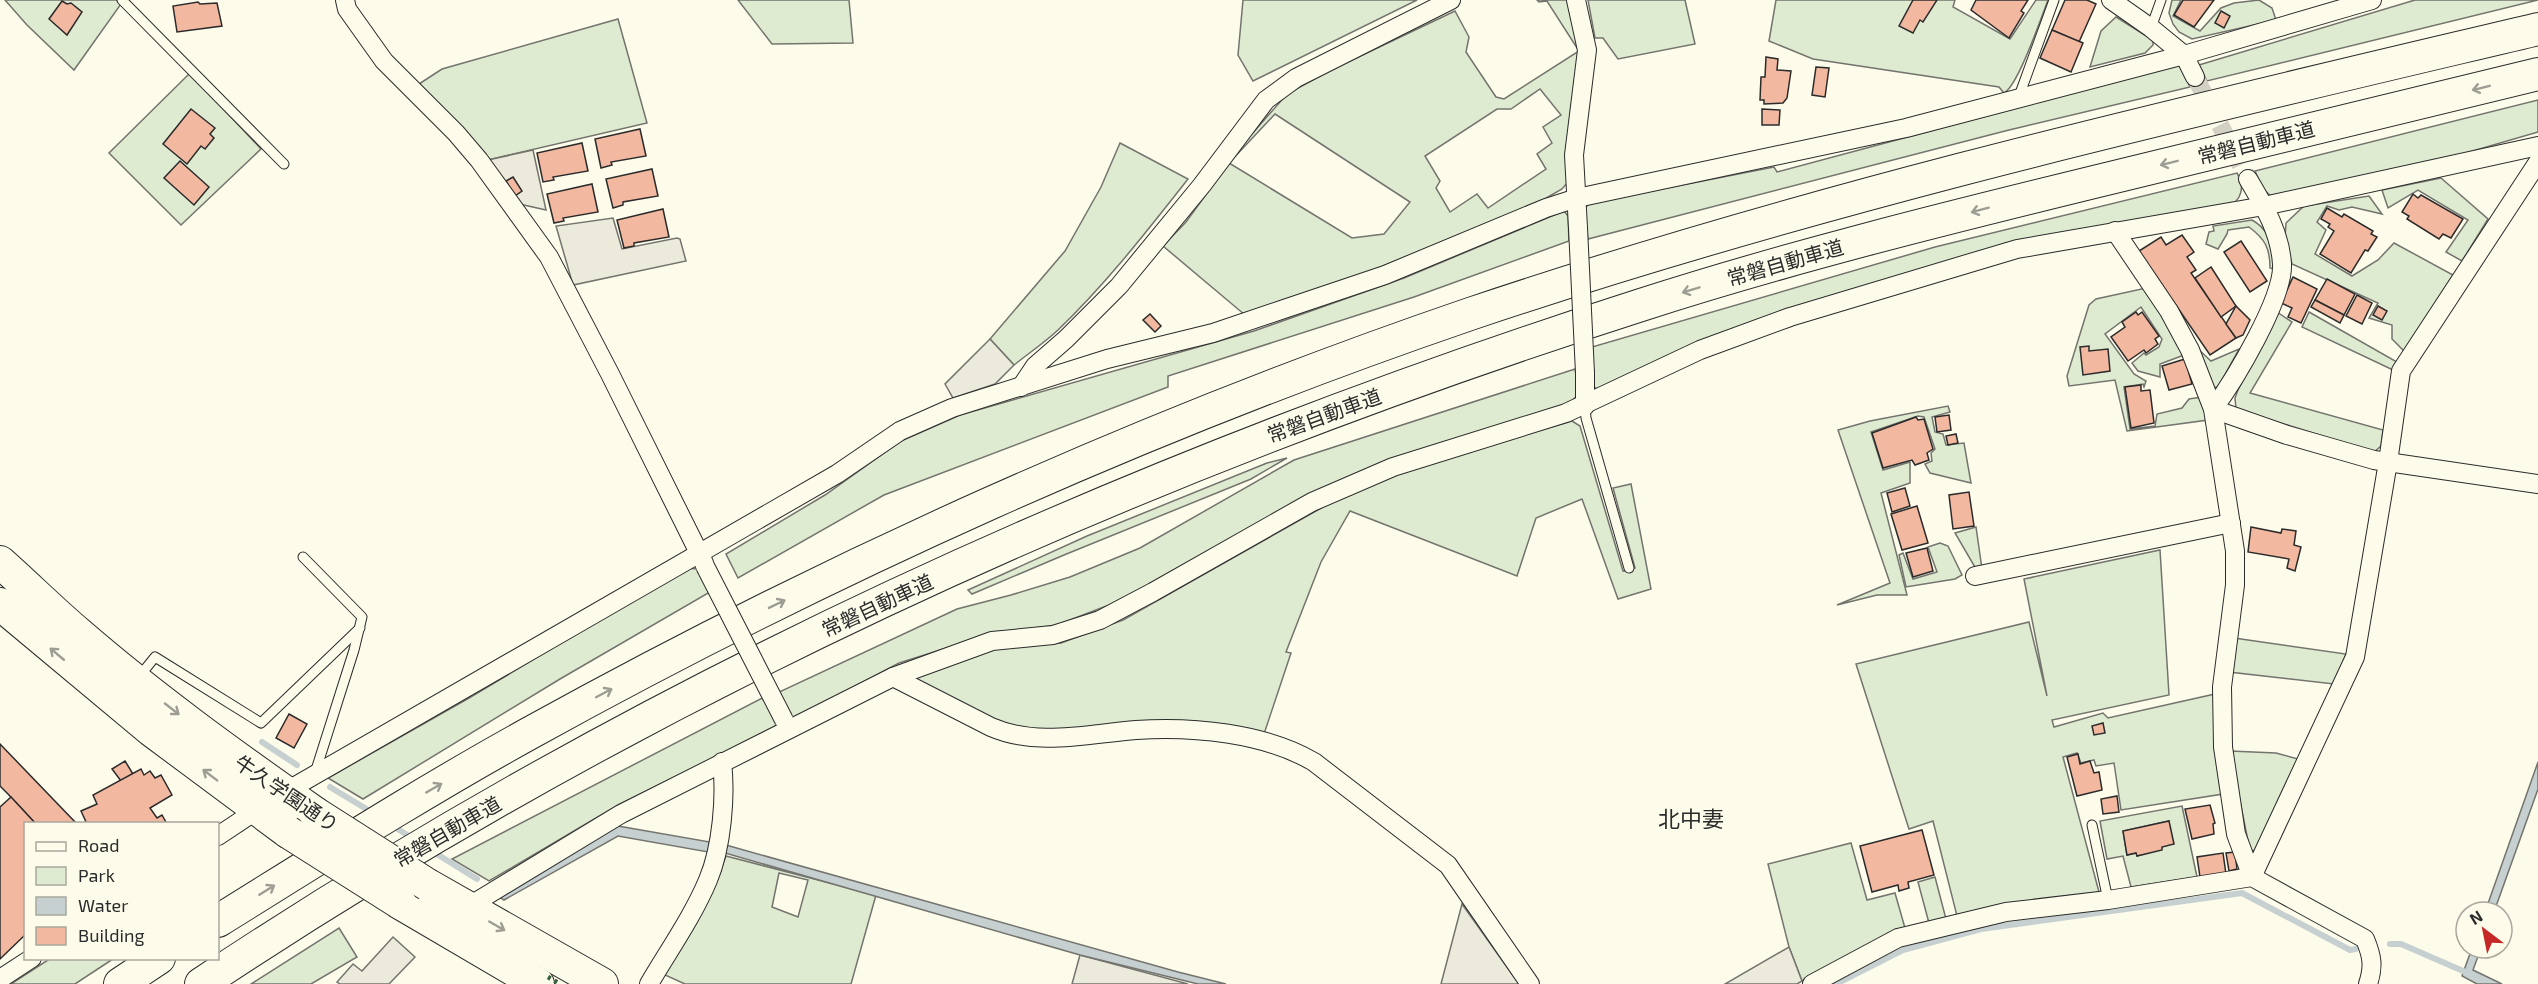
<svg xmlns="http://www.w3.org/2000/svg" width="2538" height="984" font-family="'Exo 2','Noto Sans JP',sans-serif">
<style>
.green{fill:#deebd1;stroke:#74746e;stroke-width:1.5;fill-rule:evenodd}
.parking{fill:#eceadb;stroke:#74746e;stroke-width:1.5}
.water{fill:#c7d0d0;stroke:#74746e;stroke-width:1.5}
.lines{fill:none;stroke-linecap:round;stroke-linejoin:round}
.stream{stroke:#c7d0d0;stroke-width:6}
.building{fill:#f2b8a0;stroke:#2b2b2b;stroke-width:1.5}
.street-tunnel{stroke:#d3d1c4;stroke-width:18;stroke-dasharray:18 9;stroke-linecap:butt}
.lane-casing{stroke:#2b2b2b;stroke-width:11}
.street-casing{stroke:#2b2b2b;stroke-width:20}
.highway-casing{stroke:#2b2b2b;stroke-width:34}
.lane{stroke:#fdfbea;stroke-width:9}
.street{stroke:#fdfbea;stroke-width:18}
.highway{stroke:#fdfbea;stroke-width:32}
.street-bridge-casing{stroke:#2b2b2b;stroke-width:20;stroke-linecap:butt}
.highway-bridge-casing{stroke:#2b2b2b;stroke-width:34;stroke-linecap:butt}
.street-bridge{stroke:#fdfbea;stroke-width:18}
.highway-bridge{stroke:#fdfbea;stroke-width:32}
.hedge{stroke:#34623c;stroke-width:4.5;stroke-dasharray:3 4.5;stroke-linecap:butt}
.oneway{stroke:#9e9d94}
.labels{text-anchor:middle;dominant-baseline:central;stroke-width:4.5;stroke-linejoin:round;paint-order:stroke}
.street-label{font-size:20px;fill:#2b2b2b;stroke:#fdfbea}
.quarter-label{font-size:22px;fill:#2b2b2b;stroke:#fdfbea}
</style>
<rect width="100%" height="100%" fill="#fdfbea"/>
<g class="green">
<polygon points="5,0 116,0 121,4 74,70 27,25"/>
<polygon points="738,0 849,0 853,43 772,44"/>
<polygon points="1243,0 1417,0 1253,81 1238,55"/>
<path d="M1537,0h32l10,51 -11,131 -6,7 -19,11 -167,69 -131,46 -82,-69 23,-24 57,-78 44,-50 44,-24 124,-59 14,26 -3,15 30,45 8,2 75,-48 -32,-50 -8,1zM1540,89l21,26 -18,12 9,16 -15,11 9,15 -58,39 -11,-14 -27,18 -14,-24 4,-7 -15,-25 72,-47h14zM1275,114l135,88 -26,32 -32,4 -123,-75z"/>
<polygon points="1588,0 1685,0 1695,44 1618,59 1603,38 1595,38"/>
<path d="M1776,0h179l-2,7 57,32 26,-39h12c-7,18 -30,86 -44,93l-5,-6 -186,-28 -44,-18z"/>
<polygon points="2172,0 2181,0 2173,16 2200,31 2221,8 2234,3 2259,0 2272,8 2276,20 2192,39 2179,32 2173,24 2169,13"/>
<polygon points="2415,0 2538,0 2207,81 2199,65"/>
<polygon points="2116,17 2153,40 2153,45 2145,53 2090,67 2101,31"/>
<polygon points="618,19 647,123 488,160 419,84 442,69"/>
<polygon points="2180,64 2190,87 2005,131 1588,239 1584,209 1590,203 1774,167 1777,172"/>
<polygon points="190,73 261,149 181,225 109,153"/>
<polygon points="2538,100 2538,132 2428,164 2271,196 2263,189 2255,171"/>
<path d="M1120,143l68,36c-41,52 -82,105 -130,151 -14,13 -29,23 -44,35l-24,-26 75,-88 36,-64z"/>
<path d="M2237,173c7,12 6,23 -5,32l-218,37 -416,148 -6,-5v-38l343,-100z"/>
<polygon points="2441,178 2488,219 2462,261 2446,252 2468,220 2418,190 2388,208 2382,190"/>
<polygon points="2369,196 2382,214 2352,207 2339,210 2327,206 2317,222 2326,230 2315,254 2352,276 2378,260 2394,243 2453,275 2405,352 2392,339 2392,325 2369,318 2378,303 2292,264 2285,238 2286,223 2304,206"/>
<polygon points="1564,211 1568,216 1569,241 1414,297 1168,376 1168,387 884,495 738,578 726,554 825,495 901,441 960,415 1254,331 1404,278"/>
<path d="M2252,220c18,10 23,29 22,49l-4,-1c0,-20 -5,-29 -21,-41l-21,3 -1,4 -9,15 -12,-5 3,-12 5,-1 -1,-5z"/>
<polygon points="2146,288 2184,355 2160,364 2160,377 2138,371 2132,363 2144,353 2146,355 2159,347 2162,339 2141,307 2105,334 2134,374 2146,381 2144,387 2143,384 2124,387 2130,429 2155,426 2157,414 2182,408 2189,399 2202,397 2208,420 2127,431 2115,380 2069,386 2067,376 2089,305 2096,299"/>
<polygon points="2277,312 2292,322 2250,393 2383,430 2381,446 2374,452 2236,409 2235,398 2238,390"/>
<polygon points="2309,312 2397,362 2393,370 2302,327"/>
<polygon points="2196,347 2211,361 2239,349 2218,387 2212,388"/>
<polygon points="1575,369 1579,394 1566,406 1383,464 1109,605 1057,625 991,634 899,663 794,719 787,714 777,693 957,609 1011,595 1070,577 1140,548 1294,460"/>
<polygon points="1948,406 1950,412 1932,417 1935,432 1943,434 1946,445 1964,443 1971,483 1930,473 1925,464 1932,461 1931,453 1935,449 1924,417 1918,416 1871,432 1883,470 1910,462 1910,483 1881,493 1907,595 1877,595 1837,605 1890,583 1838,430 1870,421"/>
<polygon points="1572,421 1580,426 1623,571 1635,568 1613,488 1631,484 1651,589 1618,599 1582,499 1536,518 1517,576 1350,511 1321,562 1286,652 1291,653 1264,734 1085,728 1034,730 1007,726 914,679 914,676 998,648 1061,643 1123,620 1332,502 1391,475"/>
<polygon points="1287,458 1251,479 1064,555 972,594 968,590 1087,536 1267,463"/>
<polygon points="1976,527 1982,569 1976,569 1955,533"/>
<polygon points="1940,543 1948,546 1962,575 1955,579 1906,587 1899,555 1903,553 1913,579 1937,572 1928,547"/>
<polygon points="2160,550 2169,695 2052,720 2054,727 2103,713 2108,718 2215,694 2223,794 2121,810 2114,763 2096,766 2094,760 2081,763 2077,753 2063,757 2099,892 1957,916 1933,821 1909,829 1856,664 2029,622 2047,696 2024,579"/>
<polygon points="687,568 697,569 710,592 560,679 363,799 328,778 469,698"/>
<polygon points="2234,638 2346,654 2334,684 2229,672"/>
<polygon points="766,696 777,724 772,729 618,805 489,881 452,859"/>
<polygon points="2230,751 2276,753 2298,759 2256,850 2250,851"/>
<path d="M2182,806l15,71 -66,10 -8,-31 -16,3 -7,-38zM2169,821l-7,26 -25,9 -1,-3 -9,2 -4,-24z"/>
<polygon points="1851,843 1867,900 1895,893 1905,928 1888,933 1879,940 1802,981 1789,947 1768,864"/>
<path d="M726,856l150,39 -25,89h-166l-20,-9 55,-103zM779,873l29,7 -10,37 -26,-10z"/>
<polygon points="1935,877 1946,919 1929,923 1918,882"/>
<polygon points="339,928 357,957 311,984 251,984"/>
<polygon points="51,958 113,958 113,959 75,984 11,984"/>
</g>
<g class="parking">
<polygon points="533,150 546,210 515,203 488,160"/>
<polygon points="613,218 622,249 677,238 680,239 686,261 573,285 556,226"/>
<polygon points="990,339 1014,365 995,384 953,398 945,384"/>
<polygon points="1462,904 1519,984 1441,984"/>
<polygon points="393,937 415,957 389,984 340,984 337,982 353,964 362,971"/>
<polygon points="1789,947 1802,981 1797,984 1725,984"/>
<polygon points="1080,955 1188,984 1072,984"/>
</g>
<g class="water">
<polygon points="2538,762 2538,789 2494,912 2485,912"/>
<polygon points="618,826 710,842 708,852 618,836 504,900 498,896"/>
<polygon points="726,845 1178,972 1226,984 1198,984 1080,955 725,853"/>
<polygon points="2472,948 2481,948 2473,970 2502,984 2477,984 2462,976"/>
</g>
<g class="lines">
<g class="stream">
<polyline points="262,742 297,765"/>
<polyline points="330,787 373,813"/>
<polyline points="392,825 413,839"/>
<polyline points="432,851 477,879"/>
<polyline points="2390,944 2401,944 2470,974"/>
<polyline points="1836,984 1903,950 1981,929 2242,893 2350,950 2356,949"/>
</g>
</g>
<g class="building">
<polygon points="1913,0 1937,0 1923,22 1920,20 1913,33 1899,26"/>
<polygon points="1976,0 2028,0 2021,11 2024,13 2009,38 1971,10"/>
<polygon points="2065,0 2087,0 2096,4 2079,42 2052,30"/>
<polygon points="2183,0 2214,0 2194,27 2174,15"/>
<polygon points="62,1 67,4 71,3 82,12 67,35 49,19"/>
<polygon points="198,2 200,4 217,3 222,26 177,32 173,6"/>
<polygon points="2221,11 2230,16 2224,28 2215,23"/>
<polygon points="2052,30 2083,43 2071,72 2040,58"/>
<polygon points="1766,57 1778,59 1777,70 1791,71 1787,98 1783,103 1764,104 1764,100 1760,100 1761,77 1765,77"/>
<polygon points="1816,67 1829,68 1825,97 1812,95"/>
<polygon points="191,109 215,128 210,134 214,138 205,149 201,146 187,164 163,144"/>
<polygon points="1762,109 1780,110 1779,125 1762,125"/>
<polygon points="640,129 646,156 611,162 612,165 601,168 595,139"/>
<polygon points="582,143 588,171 553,177 554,180 543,182 537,153"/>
<polygon points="180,161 209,187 194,205 164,178"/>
<polygon points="652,169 658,196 623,202 623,205 613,208 606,179"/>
<polygon points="513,177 522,191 515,196 506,181"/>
<polygon points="592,184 598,212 563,218 564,221 554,223 547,194"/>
<polygon points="2413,194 2418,198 2421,195 2463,219 2451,238 2443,234 2439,239 2407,219 2409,216 2402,212"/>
<polygon points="2327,208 2342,217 2344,214 2373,231 2371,234 2377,237 2368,251 2365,250 2351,273 2320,254 2334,231 2328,227 2330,224 2321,219"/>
<polygon points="663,209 669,237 634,243 634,246 624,248 617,220"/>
<polygon points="2182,235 2194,252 2187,257 2196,270 2191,273 2236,338 2210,355 2139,251 2161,237 2166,245"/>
<polygon points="2241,241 2267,281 2250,292 2224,252"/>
<polygon points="2211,267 2236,306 2221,317 2195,278"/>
<polygon points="2293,277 2317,289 2301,323 2288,317 2292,308 2281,303"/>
<polygon points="2327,279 2355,294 2344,315 2315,300"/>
<polygon points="2357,295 2372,303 2362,324 2346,316"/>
<polygon points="2315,300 2344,315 2340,323 2311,307"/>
<polygon points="2236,306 2250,320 2243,335 2236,338 2226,324"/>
<polygon points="2378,306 2387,311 2382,320 2373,315"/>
<polygon points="2136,312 2138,315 2142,312 2159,336 2155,339 2158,344 2146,353 2144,350 2128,361 2111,337 2125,327 2122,322"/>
<polygon points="1150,314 1161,326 1155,332 1143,320"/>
<polygon points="2089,346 2089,351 2108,349 2110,371 2083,375 2080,347"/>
<polygon points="2185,359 2192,384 2169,390 2162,366"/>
<polygon points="2141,385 2141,391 2150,390 2154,423 2131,428 2125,387"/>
<polygon points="1949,415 1951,430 1937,432 1935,417"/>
<polygon points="1916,417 1918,420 1924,419 1933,449 1927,453 1929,460 1915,465 1912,460 1883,468 1872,433"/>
<polygon points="1956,434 1958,443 1948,445 1946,436"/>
<polygon points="1905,488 1910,506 1892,512 1887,493"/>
<polygon points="1969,492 1974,526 1953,529 1949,495"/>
<polygon points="1917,506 1928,543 1902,550 1891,514"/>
<polygon points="2251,527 2281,533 2282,529 2296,531 2294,545 2301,547 2295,571 2287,568 2289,559 2248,552"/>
<polygon points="1927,548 1933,571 1913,577 1906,553"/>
<polygon points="289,714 307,724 294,748 276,738"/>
<polygon points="2103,723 2105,733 2094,735 2092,726"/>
<polygon points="0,744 77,824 36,824 8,794 0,786"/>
<polygon points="2078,754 2080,764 2090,761 2094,773 2099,772 2102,790 2077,796 2067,757"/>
<polygon points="125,761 133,774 121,781 112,769"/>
<polygon points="141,769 144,775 150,771 155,778 161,775 172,795 150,808 157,818 162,815 167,824 87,824 81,811 97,804 93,795"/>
<polygon points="2117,796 2119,812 2103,814 2101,799"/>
<polygon points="11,797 36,824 26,824 26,934 0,959 0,807"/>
<polygon points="2210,805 2215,823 2213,824 2214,834 2192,839 2185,809"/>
<polygon points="2169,821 2174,844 2162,847 2162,850 2137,856 2136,853 2127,855 2123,831"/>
<polygon points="1922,830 1934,875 1908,882 1909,888 1899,891 1898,885 1872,892 1860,846"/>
<polygon points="2235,852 2237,869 2229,871 2226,853"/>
<polygon points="2223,853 2226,874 2200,877 2197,857"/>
</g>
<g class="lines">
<polyline class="street-tunnel" points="2195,77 2248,179"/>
<defs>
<g id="lane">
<polyline points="122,0 284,164"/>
<polyline points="2151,28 2161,0"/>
<polyline points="2018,99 2054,0"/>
<polyline points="1585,406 1586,418 1629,568"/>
<polyline points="303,557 362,617 354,650 315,773"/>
<polyline points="138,678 155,657 261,723 360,628"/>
<polyline points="2092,825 2108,900"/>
</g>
<g id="street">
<polyline points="345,0 347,9 384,61 456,133 479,160 549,257 610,374 704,563"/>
<polyline points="1576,0 1587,50 1574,155 1578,228"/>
<polyline points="2111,0 2151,28 2184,55 2195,77"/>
<path d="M2248,179c16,27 32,53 34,85 2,34 -48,117 -69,145l74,26 87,25 164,24"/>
<polyline points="2115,231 2169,311 2190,350 2213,409 2235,551 2235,585 2222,687 2223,747 2236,834 2252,877"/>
<polyline points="1585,373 1585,406"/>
<polyline points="1021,387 1035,366 1066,339 1119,286 1202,185 1266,100 1296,78 1451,0"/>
<polyline points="1975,576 2231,523"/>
<path d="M893,677l98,50c46,20 96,7 145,3 56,-4 129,3 178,32l134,103 82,119"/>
<polyline points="285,792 837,474 900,431 952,408 1107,359 1213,333 1284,309 1385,275 1546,208 1577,198 1906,128 2184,55 2372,0"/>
<polyline points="218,836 257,810"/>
<polyline points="2252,877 2355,657 2388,462 2401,371 2538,162"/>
<polyline points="466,908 621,814 893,677 992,641 1053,635 1100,620 1153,592 1312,502 1393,467 1566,413 1700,350 1790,317 2017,249 2264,206 2538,146"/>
<polyline points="0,979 32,958"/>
<path d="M649,984c20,-34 44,-68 59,-104 14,-33 18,-84 14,-118"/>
<path d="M1812,984l86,-46 108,-26 102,-12 144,-23 113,62c7,17 9,27 3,45"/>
</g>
<g id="highway">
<path d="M0,562c26,23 51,48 78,71 75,65 156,123 237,180"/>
<polyline points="0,604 151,730 288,832"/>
<polyline points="428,885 602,984"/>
<polyline points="400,903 538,984"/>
<path d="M218,921c103,-64 205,-129 312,-188 298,-165 618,-309 940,-419 350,-118 709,-200 1068,-285"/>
<polyline points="120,984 159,958"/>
<path d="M201,984c443,-295 934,-517 1440,-679 149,-48 302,-86 453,-123 148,-36 296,-72 444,-108"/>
</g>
</defs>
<use href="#lane" class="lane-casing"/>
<use href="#street" class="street-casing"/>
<use href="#highway" class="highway-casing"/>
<use href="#lane" class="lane"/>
<use href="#street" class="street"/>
<use href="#highway" class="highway"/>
<defs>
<g id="street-bridge">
<polyline points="1578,228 1585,373"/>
<polyline points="705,566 784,720"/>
</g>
<g id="highway-bridge">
<polyline points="315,813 428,885"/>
<polyline points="288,832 400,903"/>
</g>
</defs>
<use href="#street-bridge" class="street-bridge-casing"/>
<use href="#highway-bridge" class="highway-bridge-casing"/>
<use href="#street-bridge" class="street-bridge"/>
<use href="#highway-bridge" class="highway-bridge"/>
<polyline class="hedge" points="548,977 560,984"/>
</g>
<defs><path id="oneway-shaft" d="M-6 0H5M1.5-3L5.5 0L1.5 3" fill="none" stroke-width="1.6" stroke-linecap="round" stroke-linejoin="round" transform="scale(1.5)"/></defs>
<g class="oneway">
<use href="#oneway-shaft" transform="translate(2481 88) rotate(166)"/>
<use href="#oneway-shaft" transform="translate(2169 163) rotate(166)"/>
<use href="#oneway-shaft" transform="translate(1980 210) rotate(165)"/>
<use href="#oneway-shaft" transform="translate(1691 290) rotate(163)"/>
<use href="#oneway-shaft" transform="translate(777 604) rotate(-26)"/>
<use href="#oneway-shaft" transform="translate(57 654) rotate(-140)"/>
<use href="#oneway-shaft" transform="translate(604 693) rotate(-28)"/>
<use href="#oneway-shaft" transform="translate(172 709) rotate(38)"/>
<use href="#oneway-shaft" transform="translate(210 775) rotate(-143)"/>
<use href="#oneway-shaft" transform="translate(434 788) rotate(-30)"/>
<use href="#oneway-shaft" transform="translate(267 890) rotate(-32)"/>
<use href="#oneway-shaft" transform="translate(497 926) rotate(30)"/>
</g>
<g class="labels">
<g class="street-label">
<text transform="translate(2256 142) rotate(-14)">常磐自動車道</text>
<text transform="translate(1785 262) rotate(-16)">常磐自動車道</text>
<text transform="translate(1324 415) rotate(-20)">常磐自動車道</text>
<text transform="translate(877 605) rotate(-25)">常磐自動車道</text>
<text transform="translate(287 793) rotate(34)">牛久学園通り</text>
<text transform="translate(447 831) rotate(-30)">常磐自動車道</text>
</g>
<g class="quarter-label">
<text x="1691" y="818">北中妻</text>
</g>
</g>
<rect x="24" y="822" width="195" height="138" fill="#fdfbea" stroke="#a9a89e" stroke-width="1.5"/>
<rect x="36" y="842" width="30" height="9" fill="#fdfbea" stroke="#a9a89e" stroke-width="1.5"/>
<text x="78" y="852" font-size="18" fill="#2b2b2b">Road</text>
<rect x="36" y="867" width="30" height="18" fill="#deebd1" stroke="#a9a89e" stroke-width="1.5"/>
<text x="78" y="882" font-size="18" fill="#2b2b2b">Park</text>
<rect x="36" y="897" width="30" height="18" fill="#c7d0d0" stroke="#a9a89e" stroke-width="1.5"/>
<text x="78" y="912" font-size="18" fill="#2b2b2b">Water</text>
<rect x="36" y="927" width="30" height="18" fill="#f2b8a0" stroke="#a9a89e" stroke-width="1.5"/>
<text x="78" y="942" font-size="18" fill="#2b2b2b">Building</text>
<g transform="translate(2484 930) rotate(328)"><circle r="28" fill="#fdfbea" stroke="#a9a89e" stroke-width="1.5"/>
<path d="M0-4.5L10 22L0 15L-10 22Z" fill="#c62828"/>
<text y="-9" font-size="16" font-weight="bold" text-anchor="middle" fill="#2b2b2b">N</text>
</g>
</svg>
